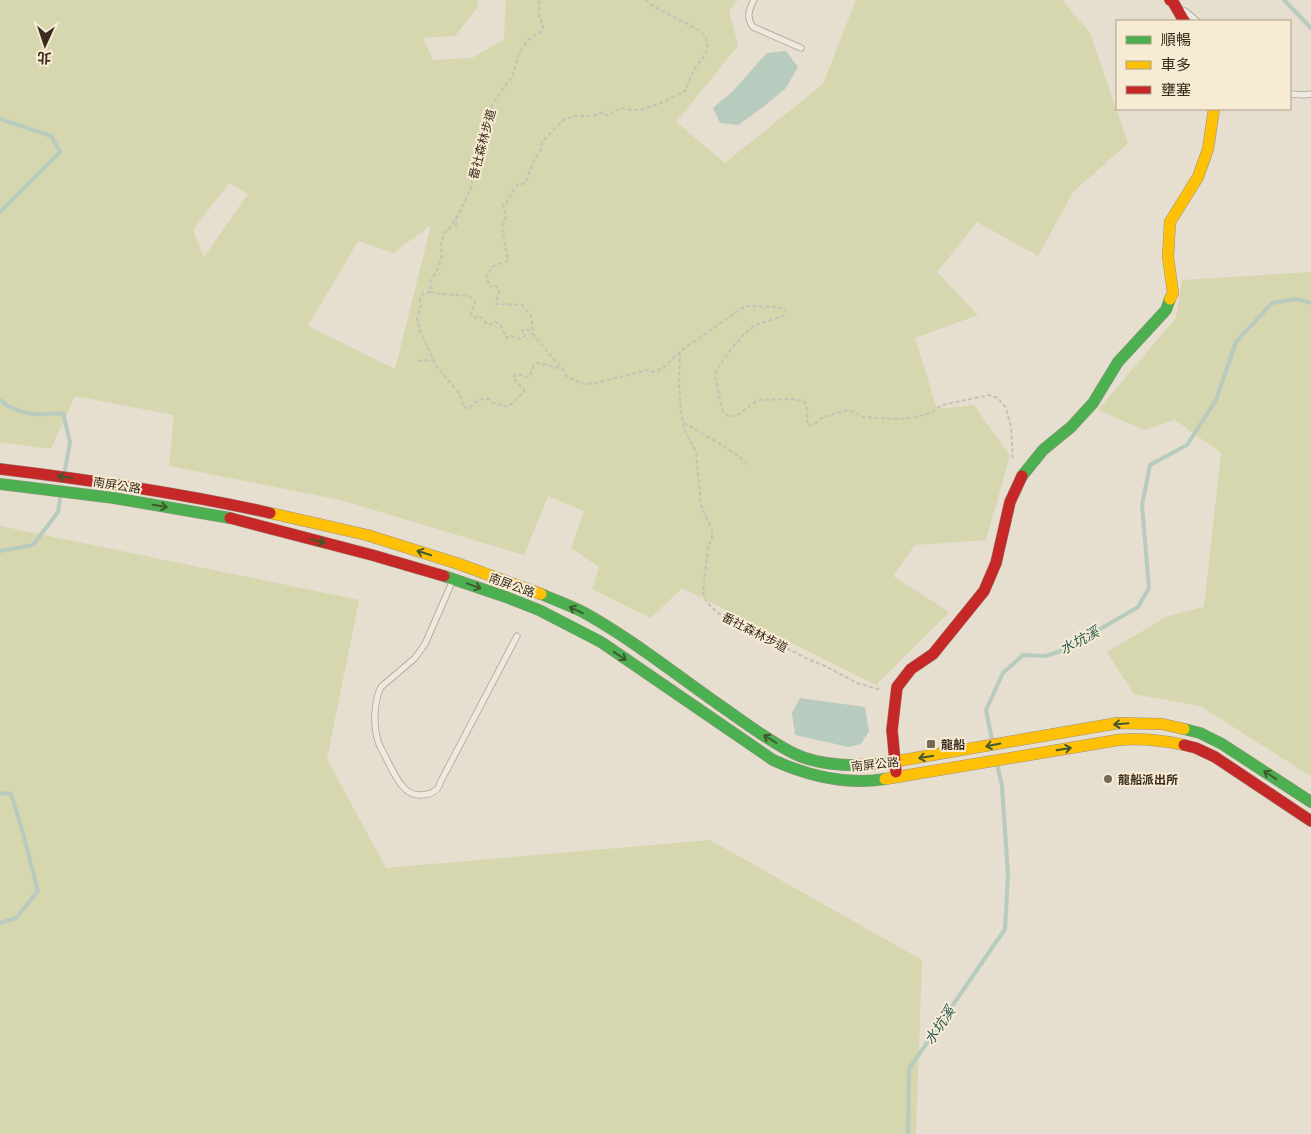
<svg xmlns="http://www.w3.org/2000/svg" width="1311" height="1134" font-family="'Noto Serif','Noto Sans TC',serif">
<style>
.green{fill:#d6d6af;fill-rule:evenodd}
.water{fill:#b8cbbf}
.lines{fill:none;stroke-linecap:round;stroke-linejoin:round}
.stream{stroke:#b8cbbf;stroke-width:4}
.lane-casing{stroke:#aba396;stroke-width:7}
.fast-casing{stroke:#9b9286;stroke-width:12}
.slow-casing{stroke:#9b9286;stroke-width:12}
.jam-casing{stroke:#9b9286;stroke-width:12}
.path{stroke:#c7c0b6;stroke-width:2;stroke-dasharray:4 2.5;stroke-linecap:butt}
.lane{stroke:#eee9df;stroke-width:5.5}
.fast{stroke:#4caf50;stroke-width:11}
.slow{stroke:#ffc107;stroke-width:11}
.jam{stroke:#c62828;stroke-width:11}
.oneway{stroke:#40592f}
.poi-dot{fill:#766a5b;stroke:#f7ecd3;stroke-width:2}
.labels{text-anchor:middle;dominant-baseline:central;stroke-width:4;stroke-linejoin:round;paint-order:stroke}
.street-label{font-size:12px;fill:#3a2b1d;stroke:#f7ecd3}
.poi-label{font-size:12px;font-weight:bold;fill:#3a2b1d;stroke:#f7ecd3;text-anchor:start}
.water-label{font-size:14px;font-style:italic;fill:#2c5b57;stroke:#f7ecd3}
</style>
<rect width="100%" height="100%" fill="#e6dece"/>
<g class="green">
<path d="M0,0h477l1,7 -23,29 -32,2 10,22 39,-2 32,-19 2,-39h232l-9,11 9,35 -62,76 49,41 98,-79 33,-84h206l28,33 38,110 -55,49 -35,64 -61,-34 -40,50 41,43 -63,23 22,71 37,-4 36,51 -24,84 -71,5 -22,31 56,36 -73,73 -194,-97 -31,30 -59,-29 7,-22 -28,-19 13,-37 -36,-15 -24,59 -183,-55 -172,-34 5,-51 -99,-19 -24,53 -51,-7zM229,183l19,11 -44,63 -11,-27zM431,225l-36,144 -87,-43 50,-85 35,12z"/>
<polygon points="1311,272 1311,776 1200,706 1134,694 1107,652 1168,616 1204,607 1221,453 1175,420 1144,430 1098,410 1176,318 1182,280"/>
<polygon points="0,526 359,600 327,759 386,868 710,840 922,960 916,1134 0,1134"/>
</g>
<g class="water">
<polygon points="786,51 798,67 786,88 762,108 738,125 720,123 713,108 733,91 767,53"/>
<polygon points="800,698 865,707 869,731 861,744 849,747 795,735 792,713"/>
</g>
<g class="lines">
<g class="stream">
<polyline points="1284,0 1311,28"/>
<polyline points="0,119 51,136 60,152 0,212"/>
<path d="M0,400c20,17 39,15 63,13l7,29 -5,28"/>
<polyline points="0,551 33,545 58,512 60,498"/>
<polyline points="992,740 986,710 1003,673 1023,655 1045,656 1064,650 1138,607 1149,588 1142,505 1150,465 1187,445 1216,400 1236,342 1272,303 1296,299 1311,303"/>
<polyline points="0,793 11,794 21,826 38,891 16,918 0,923"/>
<polyline points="908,1134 909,1069 1005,929 1008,875 1002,786 997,764"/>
</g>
<defs>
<g id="lane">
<path d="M754,0c-5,9 -8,18 -1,27l48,21"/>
<polyline points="1185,11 1197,21"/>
<polyline points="1290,94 1304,95 1311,94"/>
<path d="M453,580l-28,64 -10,14 -34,29c-7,14 -8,38 -3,54 2,7 7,14 10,21 9,17 17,38 40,32 8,-2 11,-6 13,-13l76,-145"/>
</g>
<g id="fast">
<polyline points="1022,476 1043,450 1071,427 1093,403 1118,362 1166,310 1170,299"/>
<polyline points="0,484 114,498 230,518"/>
<path d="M444,576l62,21 33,13 62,32 172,118c35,16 74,25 112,19"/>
<path d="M541,594c14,6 28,11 42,18 47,26 91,61 135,92 25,17 50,37 77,50 27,13 68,13 97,8"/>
<polyline points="1184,729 1200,733 1222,744 1311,802"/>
</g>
<g id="slow">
<polyline points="1170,299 1173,293 1168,257 1170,222 1198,177 1208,149 1214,109"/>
<polyline points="270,513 367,535 459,564 541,594"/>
<polyline points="892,762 1118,723 1162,724 1184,729"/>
<path d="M885,779l233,-39c24,-2 43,0 66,5"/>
</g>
<g id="jam">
<polyline points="1170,0 1173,2 1184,21"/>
<path d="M0,469c91,11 181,24 270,44"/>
<polyline points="230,518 372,555 444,576"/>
<polyline points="1184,745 1196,748 1215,757 1311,821"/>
<polyline points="896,772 892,730 897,687 911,669 933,654 984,591 996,563 1010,502 1022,476"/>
</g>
</defs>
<use href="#lane" class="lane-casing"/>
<use href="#fast" class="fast-casing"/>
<use href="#slow" class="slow-casing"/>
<use href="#jam" class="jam-casing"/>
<g class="path">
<path d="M539,0v17l4,8v5l-15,10 -9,13 -7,25 -3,2 -18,27 -18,67 -2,14 -13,27 -9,14 -5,4 -3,10 1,12 -3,11 -8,15 -1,11 -7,1 -3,5 1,7 -4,14 3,12 17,36 23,27 3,12 6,3c5,-7 11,-11 20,-10l2,3 17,5 16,-15v-2l-11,-13 5,-3 8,3 4,-1 3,-9 4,-4 18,4 7,3"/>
<path d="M645,0c18,14 41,21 60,35 6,16 -1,21 -10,33 -4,7 -7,16 -10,23 -19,9 -42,24 -64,17l-8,4 -3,3h-4l-3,-3 -10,4h-18l-12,4 -21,22 -1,8 -7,10 -8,21 -3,3 -4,-1 -5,6 -8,14 -3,1 3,12 -4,12 6,33 -14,5 -8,10 4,11 5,-2 4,5 -3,14 26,1 9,11 3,20 30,35 3,6 17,7 12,-1 50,-13 8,2 9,-4 19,-18 63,-44 32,1 9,3 -3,6 -28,9 -11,9 -15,18 -10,14 -4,10 5,24 3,12 6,4h7l22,-16 34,-1 12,2c5,10 2,15 4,25l8,-3 7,-6 26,-7 14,7 32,2 19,-1 18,-6 10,-7 47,-10 9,3 8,10 5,19 2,34"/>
<polyline points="456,226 457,216"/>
<path d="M430,292c14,3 25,2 39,4l6,6 -4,13 4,3 3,-2 4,2 6,7 8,-3 5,4 5,12 6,-2 8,3 5,-3 -3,-6h7l4,5"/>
<polyline points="680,352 679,383 681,413 685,431 696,452 701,506 712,529 712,538 708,547 703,592 707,603 718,613 810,660 825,666 857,683 882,690"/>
<polyline points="418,361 434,360"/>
<path d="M684,423c10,5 61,35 64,42"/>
</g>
<use href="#lane" class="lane"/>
<use href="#fast" class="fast"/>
<use href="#slow" class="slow"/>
<use href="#jam" class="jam"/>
</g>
<defs><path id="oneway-shaft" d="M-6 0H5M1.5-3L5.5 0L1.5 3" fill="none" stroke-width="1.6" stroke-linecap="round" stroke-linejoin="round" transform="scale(1.25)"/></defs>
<g class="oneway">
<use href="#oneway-shaft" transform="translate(65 477) rotate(-173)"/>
<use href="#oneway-shaft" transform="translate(160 506) rotate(10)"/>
<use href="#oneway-shaft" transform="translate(318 541) rotate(14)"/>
<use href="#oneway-shaft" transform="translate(424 553) rotate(-162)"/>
<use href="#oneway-shaft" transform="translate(474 586) rotate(20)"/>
<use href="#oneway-shaft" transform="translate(576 610) rotate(-155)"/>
<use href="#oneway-shaft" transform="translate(620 656) rotate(34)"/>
<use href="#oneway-shaft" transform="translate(1121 724) rotate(175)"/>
<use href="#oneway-shaft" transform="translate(770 739) rotate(-148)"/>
<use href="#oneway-shaft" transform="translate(993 745) rotate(169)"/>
<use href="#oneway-shaft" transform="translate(1064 749) rotate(-10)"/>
<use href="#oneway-shaft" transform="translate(926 757) rotate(170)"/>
<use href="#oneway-shaft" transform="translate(1270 775) rotate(-146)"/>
</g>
<g class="poi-dot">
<rect x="926" y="739" width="10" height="10" rx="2.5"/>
<circle cx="1108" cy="779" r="5"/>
</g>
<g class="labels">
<g class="street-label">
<text transform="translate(482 144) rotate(-75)">番社森林步道</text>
<text transform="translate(117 485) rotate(9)">南屏公路</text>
<text transform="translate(512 585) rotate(20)">南屏公路</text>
<text transform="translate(755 632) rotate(27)">番社森林步道</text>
<text transform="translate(875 764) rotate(-6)">南屏公路</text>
</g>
<g class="poi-label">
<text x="941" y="744">龍船</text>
<text x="1118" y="779">龍船派出所</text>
</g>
<g class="water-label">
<text transform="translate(1079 640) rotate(-28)">水坑溪</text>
<text transform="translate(939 1025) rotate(-56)">水坑溪</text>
</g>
</g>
<rect x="1116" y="20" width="175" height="90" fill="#f7ecd3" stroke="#ab9f8a"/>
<rect x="1126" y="36" width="25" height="8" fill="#4caf50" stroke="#ab9f8a"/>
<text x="1161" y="45" font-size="15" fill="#3a2b1d">順暢</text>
<rect x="1126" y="61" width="25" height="8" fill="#ffc107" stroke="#ab9f8a"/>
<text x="1161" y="70" font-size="15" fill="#3a2b1d">車多</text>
<rect x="1126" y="86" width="25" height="8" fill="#c62828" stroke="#ab9f8a"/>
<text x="1161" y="95" font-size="15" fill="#3a2b1d">壅塞</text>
<g transform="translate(45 45) rotate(183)" stroke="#f7ecd3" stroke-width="4" paint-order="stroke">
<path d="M0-4L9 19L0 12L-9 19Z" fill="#3a2b1d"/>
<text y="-8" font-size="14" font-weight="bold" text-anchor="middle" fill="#3a2b1d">北</text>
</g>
</svg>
